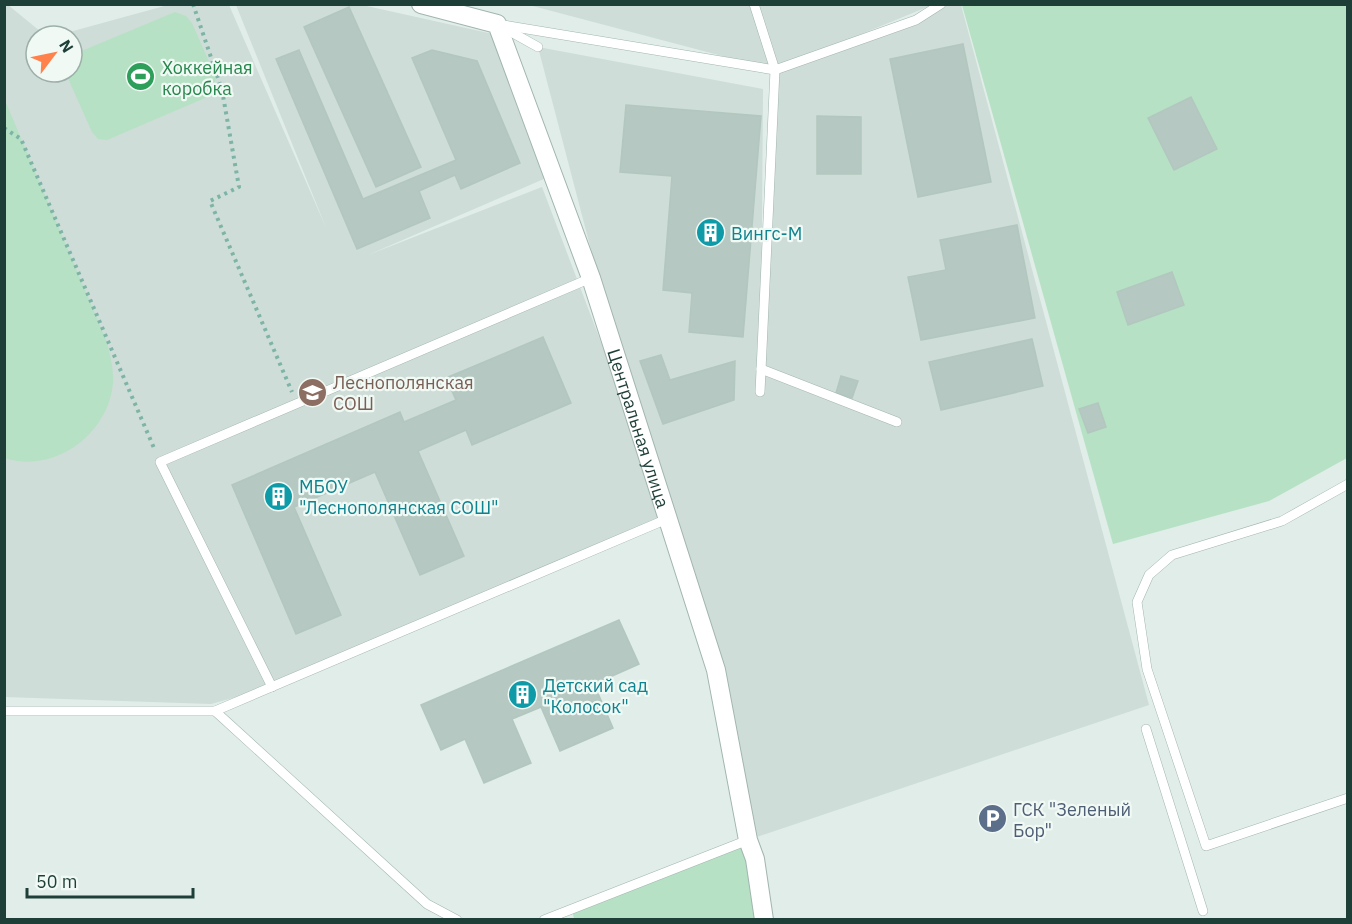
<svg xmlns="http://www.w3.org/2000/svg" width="1352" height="924" font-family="'IBM Plex Sans',sans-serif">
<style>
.built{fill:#ceddd7}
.green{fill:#b6e1c4}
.building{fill:#b5c8c1;stroke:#b2c7bf;stroke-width:1.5}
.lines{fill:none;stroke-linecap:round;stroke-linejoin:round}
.lane-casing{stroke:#a2b5b0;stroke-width:10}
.street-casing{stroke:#a2b5b0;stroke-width:20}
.path{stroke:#7db4a6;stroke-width:4;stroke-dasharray:3 4.5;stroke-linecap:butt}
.lane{stroke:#fff;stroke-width:9}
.street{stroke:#fff;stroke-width:18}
.labels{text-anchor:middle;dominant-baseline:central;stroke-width:4.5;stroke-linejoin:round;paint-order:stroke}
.leisure-label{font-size:18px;fill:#27864d;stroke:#f1f9f5;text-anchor:start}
.culture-label{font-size:18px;fill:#0d838f;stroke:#f1f9f5;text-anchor:start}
.education-label{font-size:18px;fill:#785e54;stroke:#f1f9f5;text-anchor:start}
.street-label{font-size:18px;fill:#1e3f38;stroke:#f1f9f5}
.service-label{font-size:18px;fill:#4e5e75;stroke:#f1f9f5;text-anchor:start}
</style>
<rect width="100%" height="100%" fill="#e0ede8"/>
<polygon class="built" points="5,5 8,5 46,36 36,36 36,72 72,72 72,36 55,36 168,5 229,5 327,230 236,5 362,5 493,34 546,178 368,255 542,187 662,503 634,414 538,47 763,89 761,348 775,70 529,5 932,5 791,63 916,20 941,5 961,5 1149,705 748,840 716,670 668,520 272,687 211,704 5,697"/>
<g class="green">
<polygon points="962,5 1347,5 1347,458 1269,501 1113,544"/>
<polygon points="175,12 186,16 192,23 216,78 212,90 205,98 107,140 98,139 92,132 67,76 67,72 72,72 72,55"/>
<path d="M4,98l102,242c5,18 10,36 5,55 -11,45 -61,78 -106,63z"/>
<polygon points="748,840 763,919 574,919 572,909"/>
</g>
<g class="building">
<polygon points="349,7 421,167 376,187 304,27"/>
<polygon points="963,44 991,182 918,197 890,59"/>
<polygon points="299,50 363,199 456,160 412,58 432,50 477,61 520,163 461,189 455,175 419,191 430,218 357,249 276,59"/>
<polygon points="1191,97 1217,149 1174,170 1148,118"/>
<polygon points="626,105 761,116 743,337 689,332 692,293 663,290 672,176 620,172"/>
<polygon points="817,116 861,117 861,174 817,174"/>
<polygon points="1017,225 1035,318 921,340 908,277 946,270 940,240"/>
<polygon points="1172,272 1184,305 1128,325 1117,292"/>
<polygon points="543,337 571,403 472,445 466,430 418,451 464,556 420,575 375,472 294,507 341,615 296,634 232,485 400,412 404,422 456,400 446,378"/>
<polygon points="1032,339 1043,386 941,410 929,362"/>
<polygon points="661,355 670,380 735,361 734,400 663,424 640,361"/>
<polygon points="841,376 858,381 852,398 836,393"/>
<polygon points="1098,403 1106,427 1088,433 1079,409"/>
<polygon points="619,620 639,664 594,684 613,728 560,751 541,707 512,719 531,763 484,783 465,739 441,750 421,705"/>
</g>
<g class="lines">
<defs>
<g id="lane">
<polyline points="754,4 775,70 760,392"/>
<polyline points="497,24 775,70 916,20 941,4"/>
<polyline points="504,28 538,47"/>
<polyline points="761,369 897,422"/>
<polyline points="1348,484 1282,521 1172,555 1149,575 1137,602 1147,669 1206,846 1348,798"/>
<polyline points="272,687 160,462 591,278"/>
<polyline points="4,711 215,711 667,519"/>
<polyline points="215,711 427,904 457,920"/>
<polyline points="1146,729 1203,911"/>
<polyline points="544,920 748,840"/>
</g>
<g id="street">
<path id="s1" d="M421,4l76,20 94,254 125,392 32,170 7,19 9,61"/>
</g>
</defs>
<use href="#lane" class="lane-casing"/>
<use href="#street" class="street-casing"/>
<g class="path">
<polyline points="193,4 222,90 239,187 210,201 292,392"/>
<polyline points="4,128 21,139 154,448"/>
</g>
<use href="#lane" class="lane"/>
<use href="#street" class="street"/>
</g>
<defs>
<symbol id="stadium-disc" viewBox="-11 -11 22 22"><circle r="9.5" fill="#2e9e5b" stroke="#f1f9f5"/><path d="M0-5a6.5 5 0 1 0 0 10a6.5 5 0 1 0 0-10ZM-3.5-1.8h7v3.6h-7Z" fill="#fff"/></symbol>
<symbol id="building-disc" viewBox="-11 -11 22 22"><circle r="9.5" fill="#0f9aa8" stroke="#f1f9f5"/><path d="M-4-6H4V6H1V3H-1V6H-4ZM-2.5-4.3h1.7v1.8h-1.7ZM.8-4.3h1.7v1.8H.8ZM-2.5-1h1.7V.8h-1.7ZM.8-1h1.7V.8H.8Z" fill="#fff"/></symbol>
<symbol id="school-disc" viewBox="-11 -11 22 22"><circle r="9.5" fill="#8d6e63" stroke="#f1f9f5"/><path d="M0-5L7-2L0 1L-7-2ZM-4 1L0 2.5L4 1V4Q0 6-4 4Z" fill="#fff"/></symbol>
<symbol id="parking-disc" viewBox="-11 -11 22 22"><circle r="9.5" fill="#5c6f8a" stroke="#f1f9f5"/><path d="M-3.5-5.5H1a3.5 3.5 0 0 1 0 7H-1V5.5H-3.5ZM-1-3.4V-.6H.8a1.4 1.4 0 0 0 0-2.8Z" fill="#fff"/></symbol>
</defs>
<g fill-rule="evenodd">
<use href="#stadium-disc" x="124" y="60" width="33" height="33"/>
<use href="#building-disc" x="694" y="216" width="33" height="33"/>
<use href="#school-disc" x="296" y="376" width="33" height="33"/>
<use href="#building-disc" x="262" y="480" width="33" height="33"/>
<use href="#building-disc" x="506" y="678" width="33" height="33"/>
<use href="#parking-disc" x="976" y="802" width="33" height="33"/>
</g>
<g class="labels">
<g class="leisure-label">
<text x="162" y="67">Хоккейная<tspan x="162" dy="21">коробка</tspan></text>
</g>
<g class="culture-label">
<text x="731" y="233">Вингс-М</text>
<text x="299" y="486">МБОУ<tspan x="299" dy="21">"Леснополянская СОШ"</tspan></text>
<text x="543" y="685">Детский сад<tspan x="543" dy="21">"Колосок"</tspan></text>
</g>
<g class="education-label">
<text x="333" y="382">Леснополянская<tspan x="333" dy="21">СОШ</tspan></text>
</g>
<g class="street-label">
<text stroke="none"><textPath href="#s1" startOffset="507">Центральная улица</textPath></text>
</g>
<g class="service-label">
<text x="1013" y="809">ГСК "Зеленый<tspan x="1013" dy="21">Бор"</tspan></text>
</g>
</g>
<rect width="1352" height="924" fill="none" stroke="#1e3f38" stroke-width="12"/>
<g transform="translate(54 54) rotate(58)"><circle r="28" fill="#f1f9f5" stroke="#9dafa9" stroke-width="1.5"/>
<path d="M0-4.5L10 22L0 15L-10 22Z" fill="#ff814c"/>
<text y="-9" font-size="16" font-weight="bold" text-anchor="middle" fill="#1e3f38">N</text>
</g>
<path d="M27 888v9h166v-9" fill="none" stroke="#1e3f38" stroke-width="3"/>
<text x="36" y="888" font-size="18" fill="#1e3f38" stroke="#f1f9f5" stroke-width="4.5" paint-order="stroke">50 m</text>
</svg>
